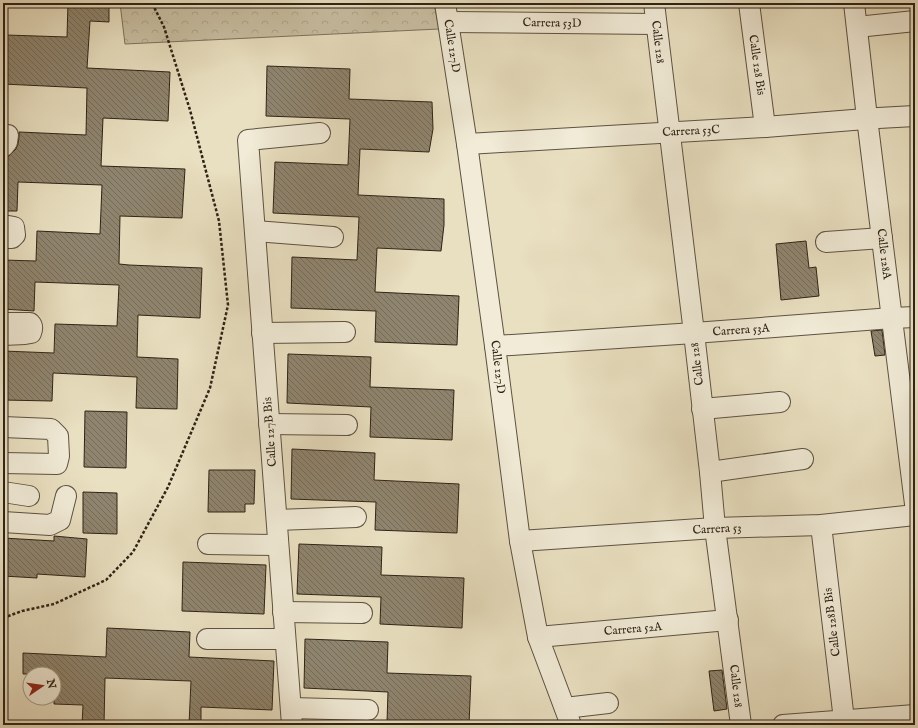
<svg xmlns="http://www.w3.org/2000/svg" width="918" height="728" font-family="'IM FELL English',serif">
<style>
.forest{fill:url(#forest-crowns);stroke:#7c725e}
.building{fill:url(#building-back-hatch);stroke:#2e2317}
.lines{fill:none;stroke-linecap:round;stroke-linejoin:round}
.minor-casing{stroke:#5d5242;stroke-width:22}
.path{stroke:#2e2317;stroke-width:2.5;stroke-dasharray:3 2;stroke-linecap:butt}
.minor{stroke:#f1ebd7;stroke-width:20}
.labels{text-anchor:middle;dominant-baseline:central;stroke-width:3.5;stroke-linejoin:round;paint-order:stroke}
.street-label{font-size:12px;fill:#2e2317;stroke:#f1ebd7}
</style>
<defs>
<pattern id="forest-crowns" width="20" height="18" patternUnits="userSpaceOnUse"><rect width="20" height="18" fill="#c9c0a4"/><path d="M2 6a3 3 0 1 1 6 0M12 15a3 3 0 1 1 6 0" fill="none" stroke="#ada58c"/></pattern>
<pattern id="building-back-hatch" width="6" height="6" patternUnits="userSpaceOnUse"><rect width="6" height="6" fill="#8f856f"/><path d="M-1 5l2 2M0 0l6 6M5-1l2 2" fill="none" stroke="#756c5a"/></pattern>
</defs>
<rect width="100%" height="100%" fill="#e9e0c1"/>
<filter id="stains"><feTurbulence type="fractalNoise" baseFrequency=".005" numOctaves="4"/><feColorMatrix values="0 0 0 0 .2 0 0 0 0 .09 0 0 0 0 .02 0 0 0 .5 -.17"/></filter>
<radialGradient id="worn" r=".72"><stop offset=".6" stop-color="#630" stop-opacity="0"/><stop offset="1" stop-color="#630" stop-opacity=".3"/></radialGradient>
<polygon class="forest" points="120,3 434,3 439,29 125,44"/>
<g class="building">
<polygon points="68,3 109,3 109,22 90,21 87,68 170,72 168,121 103,118 101,166 185,169 182,218 120,216 119,264 129,265 202,268 200,318 138,315 137,357 178,359 177,409 136,408 137,377 53,373 52,401 3,400 3,351 54,353 55,324 117,326 119,285 35,282 34,311 3,309 3,260 36,261 37,231 100,234 102,185 18,182 17,211 3,211 3,158 9,156 16,149 18,144 19,137 19,132 86,135 87,88 3,84 3,64 4,64 6,35 67,37"/>
<polygon points="267,66 350,69 349,99 432,102 433,129 429,152 360,149 358,195 444,199 444,225 441,251 377,248 375,292 459,296 457,345 375,342 376,311 291,308 292,257 357,260 359,217 273,213 275,162 348,165 350,119 266,116"/>
<polygon points="806,241 809,268 816,267 819,296 781,300 776,244"/>
<polygon points="882,330 885,355 875,356 871,331"/>
<polygon points="288,354 371,357 370,387 454,390 452,440 370,437 371,407 287,403"/>
<polygon points="85,411 127,412 126,468 84,467"/>
<polygon points="292,449 375,453 374,480 459,484 457,533 375,530 376,502 291,499"/>
<polygon points="209,470 255,470 254,504 245,504 245,512 208,512"/>
<polygon points="83,492 117,493 117,534 83,533"/>
<polygon points="54,536 87,539 85,577 37,574 37,578 3,576 3,538 54,541"/>
<polygon points="299,544 382,547 381,575 464,578 462,628 380,624 381,597 297,594"/>
<polygon points="183,562 266,565 264,614 182,611"/>
<polygon points="107,628 190,632 189,657 274,661 272,710 201,707 201,725 189,725 191,681 105,678 104,725 82,725 83,705 54,704 54,674 23,674 23,653 106,657"/>
<polygon points="305,639 388,642 387,673 471,676 469,725 387,722 388,692 304,688"/>
<polygon points="722,670 727,709 714,711 709,671"/>
</g>
<g class="lines">
<defs>
<g id="minor">
<polyline points="445,3 467,144 495,346 520,541 538,637 571,725"/>
<polyline points="654,3 694,333 710,472 715,528 741,725"/>
<polyline points="749,3 765,127"/>
<polyline points="854,3 867,118 915,504"/>
<polyline points="449,22 656,24"/>
<polyline points="857,27 915,21"/>
<polyline points="3,135 8,135 7,142 4,146 3,146"/>
<polyline points="467,144 765,127 878,118 915,116"/>
<polyline points="3,225 14,227 15,235 12,238 3,238"/>
<polyline points="255,231 333,237"/>
<polyline points="826,242 882,238"/>
<path d="M3,323h27c3,3 3,5 1,10l-6,1 -22,1"/>
<polyline points="262,333 345,332"/>
<polyline points="495,346 694,333 892,318 915,317"/>
<polyline points="702,409 780,402"/>
<polyline points="269,424 347,425"/>
<polyline points="3,427 51,429 58,436 59,456 57,464 3,463"/>
<polyline points="710,472 803,459"/>
<polyline points="3,492 29,496"/>
<polyline points="277,520 356,517"/>
<polyline points="3,522 50,525 60,520 66,496"/>
<polyline points="821,525 844,720"/>
<polyline points="520,541 715,528 821,525 915,515"/>
<polyline points="208,544 278,545"/>
<polyline points="283,612 362,613"/>
<polyline points="538,637 728,620"/>
<polyline points="207,639 285,639"/>
<polyline points="291,708 368,710"/>
<polyline points="565,708 608,703"/>
<polyline points="292,725 248,140 320,133"/>
<polyline points="783,725 915,715"/>
</g>
</defs>
<use href="#minor" class="minor-casing"/>
<polyline class="path" points="3,618 22,611 54,604 106,580 133,552 168,487 210,388 228,305 219,221 190,110 164,27 152,3"/>
<use href="#minor" class="minor"/>
</g>
<g class="labels">
<g class="street-label">
<text transform="translate(552 23) rotate(1)">Carrera 53D</text>
<text transform="translate(658 42) rotate(83)">Calle 128</text>
<text transform="translate(452 46) rotate(81)">Calle 127D</text>
<text transform="translate(757 65) rotate(82)">Calle 128 Bis</text>
<text transform="translate(691 131) rotate(-3)">Carrera 53C</text>
<text transform="translate(884 254) rotate(83)">Calle 128A</text>
<text transform="translate(741 330) rotate(-4)">Carrera 53A</text>
<text transform="translate(697 364) rotate(-97)">Calle 128</text>
<text transform="translate(498 367) rotate(83)">Calle 127D</text>
<text transform="translate(270 432) rotate(-94)">Calle 127B Bis</text>
<text transform="translate(717 529) rotate(-3)">Carrera 53</text>
<text transform="translate(832 622) rotate(-97)">Calle 128B Bis</text>
<text transform="translate(633 629) rotate(-5)">Carrera 52A</text>
<text transform="translate(736 686) rotate(83)">Calle 128</text>
</g>
</g>
<rect width="918" height="728" fill="none" stroke="#e9e0c1" stroke-width="16"/>
<rect x="4" y="4" width="910" height="720" fill="none" stroke="#2e2317" stroke-width="2"/>
<rect x="8" y="8" width="902" height="712" fill="none" stroke="#2e2317"/>
<g transform="translate(42 686) rotate(77)"><circle r="19" fill="#f1ebd7" stroke="#a39b8a"/>
<path d="M0-3L7 15L0 10L-7 15Z" fill="#8f2418"/>
<text y="-6" font-size="11" font-weight="bold" text-anchor="middle" fill="#2e2317">N</text>
</g>
<rect width="100%" height="100%" filter="url(#stains)"/>
<rect width="100%" height="100%" fill="url(#worn)"/>
</svg>
